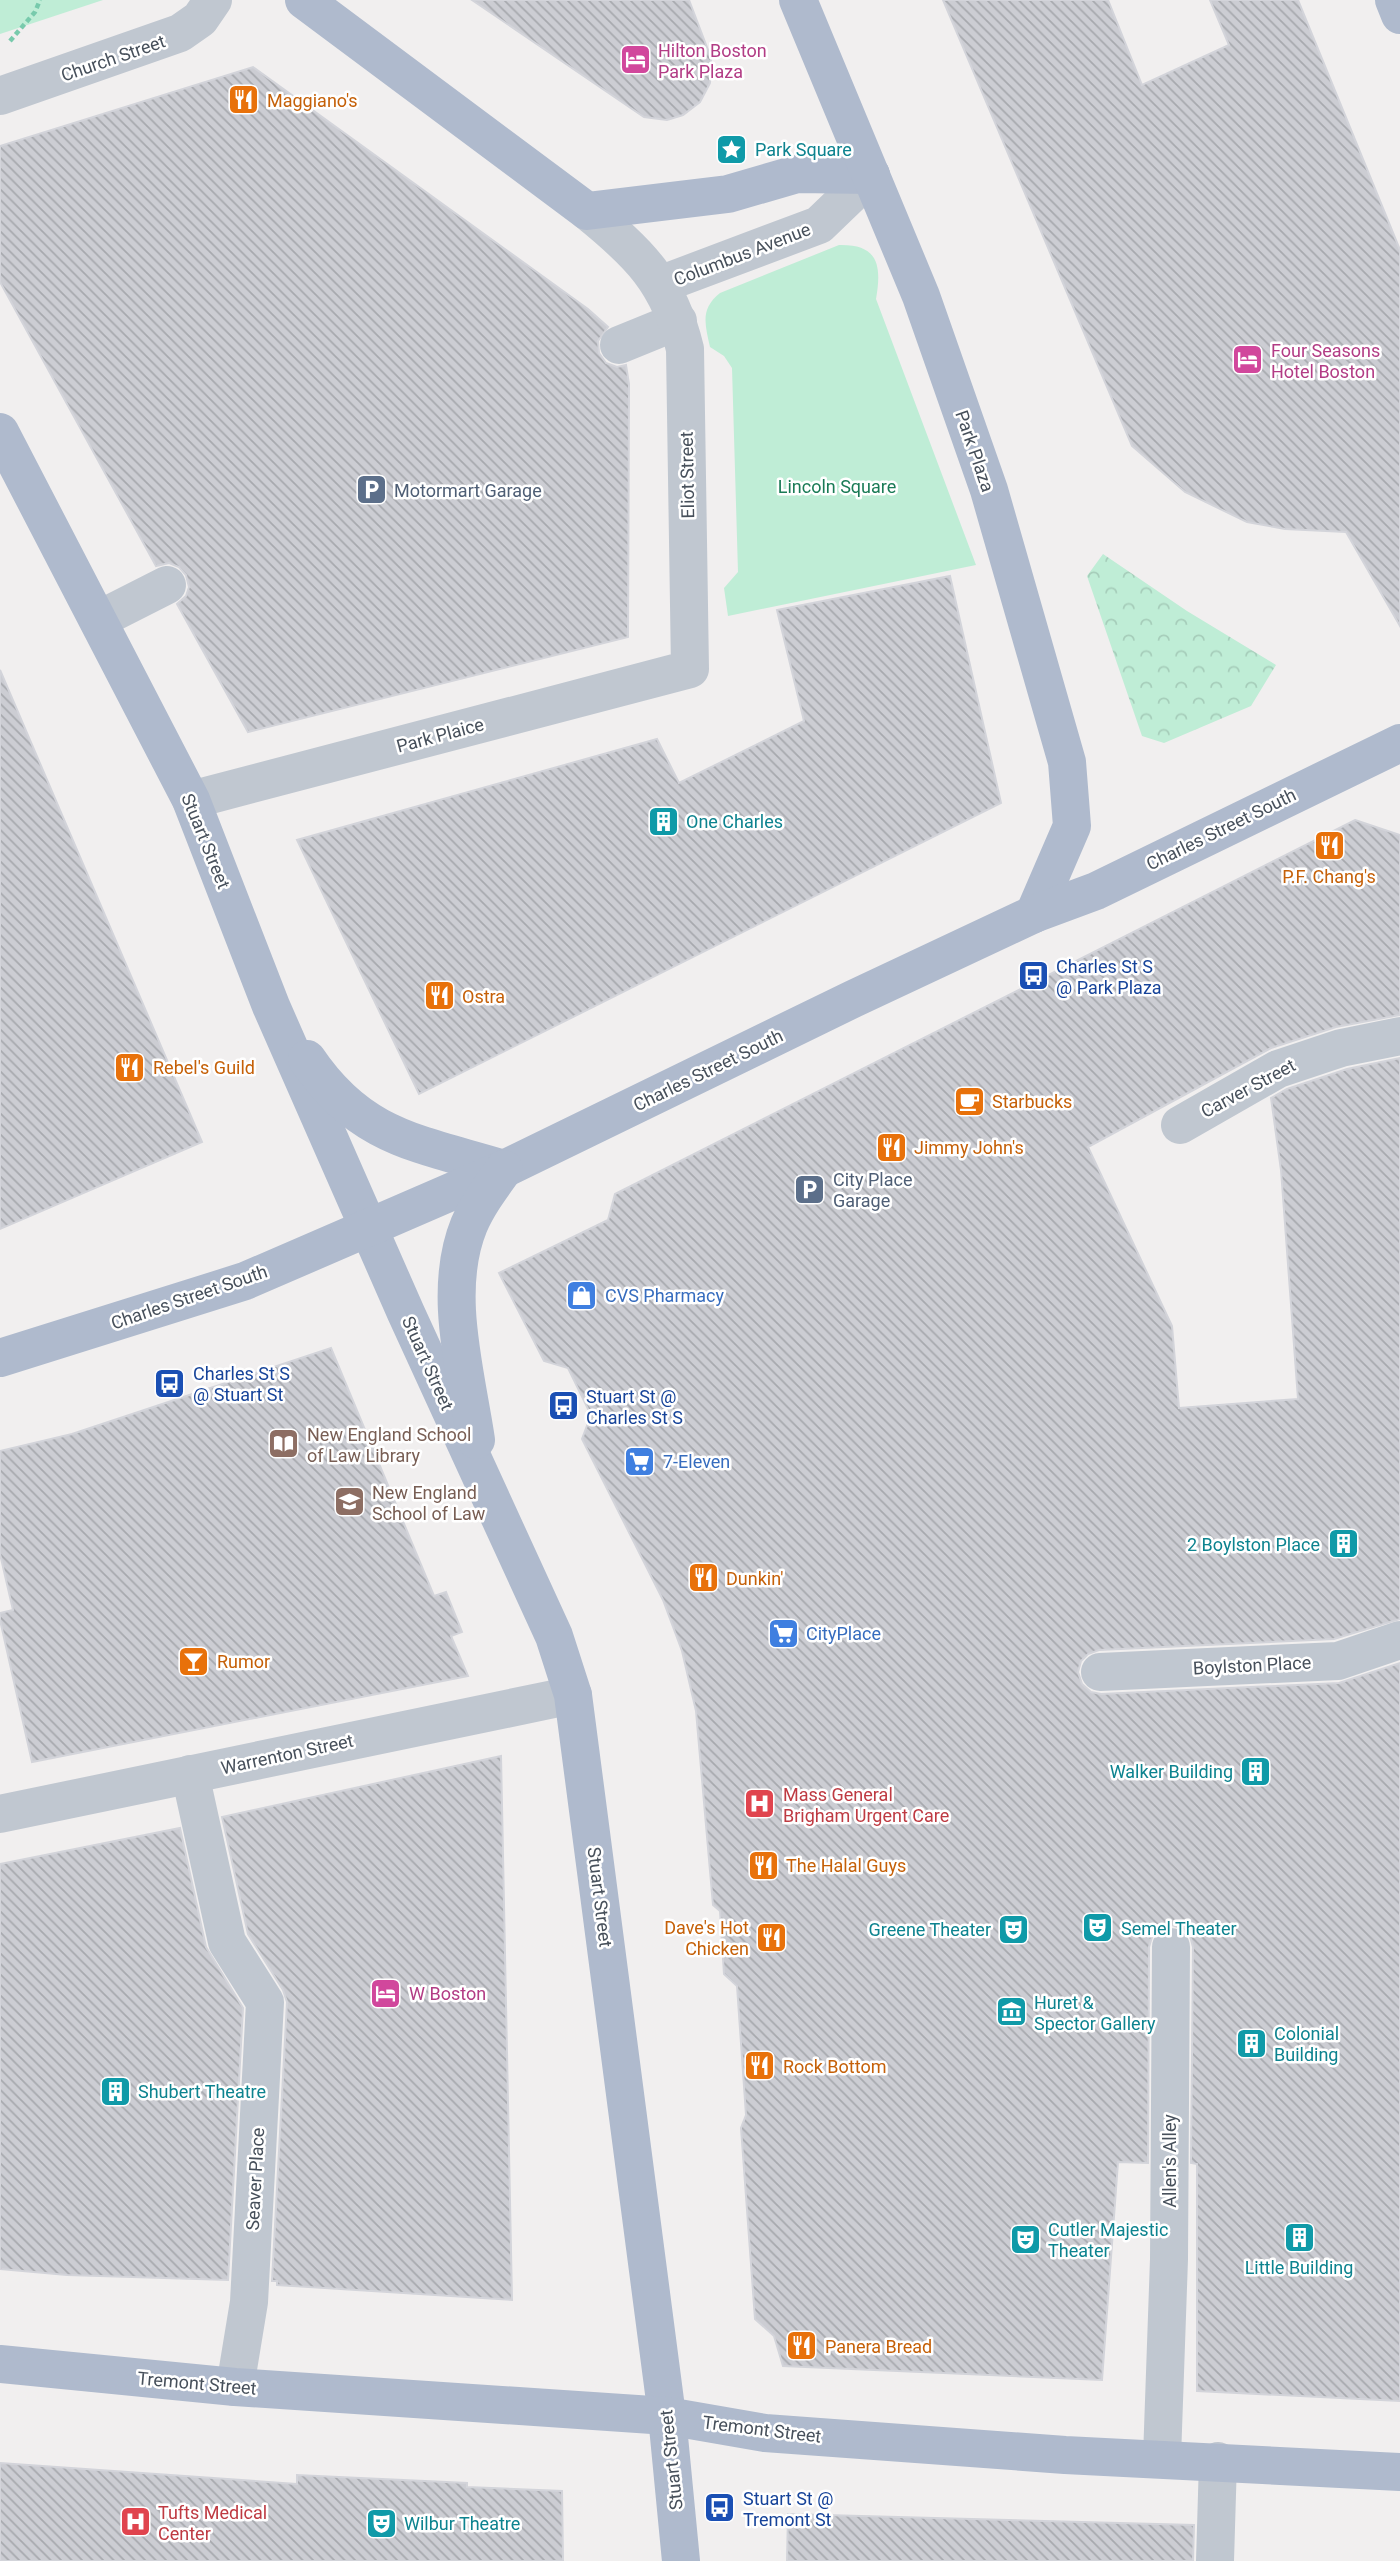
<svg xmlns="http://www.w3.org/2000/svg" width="1400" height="2561" font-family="Roboto,sans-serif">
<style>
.forest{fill:url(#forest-crowns)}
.green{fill:#bfedd6}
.building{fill:url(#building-back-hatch);stroke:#d3d4da;stroke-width:2}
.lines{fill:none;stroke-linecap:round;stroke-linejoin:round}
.path{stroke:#78caac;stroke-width:4.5;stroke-dasharray:5 3.5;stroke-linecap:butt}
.minor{stroke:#c0c7d0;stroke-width:38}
.major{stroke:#afbacd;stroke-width:38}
.labels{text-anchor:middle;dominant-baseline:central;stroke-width:5;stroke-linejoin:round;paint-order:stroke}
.hotel-label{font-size:18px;fill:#b23c85;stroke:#fff;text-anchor:start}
.street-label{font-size:18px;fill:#47505b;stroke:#fff}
.food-label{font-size:18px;fill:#c56008;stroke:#fff;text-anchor:start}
.culture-label{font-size:18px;fill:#0d838f;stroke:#fff;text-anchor:start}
.park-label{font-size:18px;fill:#1a7b56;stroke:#fff}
.service-label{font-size:18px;fill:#4e5e75;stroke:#fff;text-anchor:start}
.transit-label{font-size:18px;fill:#164399;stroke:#fff;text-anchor:start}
.shop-label{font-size:18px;fill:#366cbe;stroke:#fff;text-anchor:start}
.education-label{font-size:18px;fill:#785e54;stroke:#fff;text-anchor:start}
.health-label{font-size:18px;fill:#be3a42;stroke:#fff;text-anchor:start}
</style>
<defs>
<pattern id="forest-crowns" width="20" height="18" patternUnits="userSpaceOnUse" patternTransform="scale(1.75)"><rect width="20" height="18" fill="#bfedd6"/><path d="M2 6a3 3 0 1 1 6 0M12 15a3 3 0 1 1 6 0" fill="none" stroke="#a6cdba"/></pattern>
<pattern id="building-back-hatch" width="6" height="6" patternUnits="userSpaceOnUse" patternTransform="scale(1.75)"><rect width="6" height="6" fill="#cccdd3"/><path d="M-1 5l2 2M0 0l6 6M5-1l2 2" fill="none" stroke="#a7a9ae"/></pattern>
</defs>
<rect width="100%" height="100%" fill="#f1efef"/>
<polygon class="forest" points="1103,554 1187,611 1276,665 1251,706 1164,743 1142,736 1087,576"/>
<g class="green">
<polygon points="0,0 103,0 0,34"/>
<path d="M839,245c39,-1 43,20 37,54l100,266 -248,51 -4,-28 14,-16 -6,-204 -8,-12 -14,-9c-5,-23 -10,-38 10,-54z"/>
</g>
<g class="building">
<polygon points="472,0 689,0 711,58 710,83 700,102 683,115 667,120 644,117"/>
<polygon points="943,0 1108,0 1142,85 1229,45 1210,0 1298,0 1400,250 1400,626 1346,532 1285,529 1247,522 1185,492 1132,446"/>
<polygon points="253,67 588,309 608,327 598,341 599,353 606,363 617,367 626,365 629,384 628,637 248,732 177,604 186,596 189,587 186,575 179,567 169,563 156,566 0,282 0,146"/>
<polygon points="950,576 1001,803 419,1094 297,840 657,739 679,783 804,721 777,610"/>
<polygon points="0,670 202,1142 0,1229"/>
<polygon points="1355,820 1400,835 1400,1015 1336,1027 1271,1048 1088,1147 1172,1326 1179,1408 1298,1399 1281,1170 1271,1098 1287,1089 1347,1069 1400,1058 1400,1619 1334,1639 1099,1650 1088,1654 1081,1661 1078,1672 1082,1684 1091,1692 1101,1694 1339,1683 1400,1663 1400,2401 1197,2391 1197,2164 1191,2163 1193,1947 1190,1936 1181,1928 1172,1925 1160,1928 1152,1937 1149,1947 1148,2163 1118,2162 1102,2380 783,2366 774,2336 755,2319 741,2128 746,2115 737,1986 724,1974 720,1911 713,1905 696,1711 682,1651 663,1600 582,1439 591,1415 568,1368 544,1361 499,1273 608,1220 615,1194"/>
<polygon points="331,1348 434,1596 446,1592 462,1632 451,1636 468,1676 32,1762 0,1620 0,1613 13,1610 0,1554 0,1451 72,1434"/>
<polygon points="501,1756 512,2300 277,2285 277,2281 272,2281 287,2002 283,1990 248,1934 222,1817"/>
<polygon points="180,1828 206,1947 243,2008 228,2280 67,2275 0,2269 0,1864"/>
<polygon points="0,2463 297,2484 297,2475 467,2483 467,2487 562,2491 563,2561 0,2561"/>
<polygon points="788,2514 1194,2525 1193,2561 787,2561"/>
</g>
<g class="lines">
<polyline class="path" points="10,41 35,12 40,0"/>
<g class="minor">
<polyline points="0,96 180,33 200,19 213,0"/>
<polyline points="662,284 819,225 871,175"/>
<polyline points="619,345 678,321"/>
<polyline points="98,620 167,585"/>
<path d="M191,800l499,-131 -5,-320c-16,-67 -46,-96 -98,-138"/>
<polyline points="1180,1125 1278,1069 1341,1048 1400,1036"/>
<polyline points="1100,1672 1338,1661 1400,1640"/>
<polyline points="190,1774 227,1942 265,2002 249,2302 235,2387"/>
<polyline points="0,1814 573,1695"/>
<polyline points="1162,2458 1169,2259 1171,1947"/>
<polyline points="1215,2561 1218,2461"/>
</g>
<g class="major">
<polyline points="304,0 587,211 728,194 797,174 871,175"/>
<polyline points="798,0 921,296 989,490 1067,762 1072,826 1034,914"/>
<polyline points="1394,0 1400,15"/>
<polyline points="0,432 191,800 271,1006 406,1313 554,1636 573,1695 667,2416 681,2561"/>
<path d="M307,1059c54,80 112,84 197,110"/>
<polyline points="0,1358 245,1281 504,1169 853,999 1034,914 1096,891 1400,743"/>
<path d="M476,1440c-10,-68 -34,-149 -7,-215 9,-21 22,-38 35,-56"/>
<polyline points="0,2364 235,2387 667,2416 765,2433 1065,2455 1400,2472"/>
</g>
</g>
<defs>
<symbol id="hotel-square" viewBox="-11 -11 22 22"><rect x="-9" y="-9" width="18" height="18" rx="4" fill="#d1479c" stroke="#fff"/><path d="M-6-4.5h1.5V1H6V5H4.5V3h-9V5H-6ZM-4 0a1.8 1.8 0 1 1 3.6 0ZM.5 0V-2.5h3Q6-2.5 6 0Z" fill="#fff"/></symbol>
<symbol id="restaurant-square" viewBox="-11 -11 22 22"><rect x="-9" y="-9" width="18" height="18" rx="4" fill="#e8710a" stroke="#fff"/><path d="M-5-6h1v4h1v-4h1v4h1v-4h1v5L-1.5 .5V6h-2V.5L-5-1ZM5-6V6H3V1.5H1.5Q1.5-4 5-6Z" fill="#fff"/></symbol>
<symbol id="sight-square" viewBox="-11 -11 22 22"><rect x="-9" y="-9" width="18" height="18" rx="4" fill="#0f9aa8" stroke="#fff"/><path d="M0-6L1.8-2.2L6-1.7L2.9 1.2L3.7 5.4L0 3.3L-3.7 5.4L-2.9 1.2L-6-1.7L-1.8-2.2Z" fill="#fff"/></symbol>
<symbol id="parking-square" viewBox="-11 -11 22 22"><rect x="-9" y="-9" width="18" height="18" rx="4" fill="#5c6f8a" stroke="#fff"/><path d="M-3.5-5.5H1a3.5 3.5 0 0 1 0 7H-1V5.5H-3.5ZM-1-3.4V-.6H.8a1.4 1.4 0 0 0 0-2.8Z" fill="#fff"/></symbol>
<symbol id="building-square" viewBox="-11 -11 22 22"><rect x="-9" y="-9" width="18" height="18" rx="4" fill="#0f9aa8" stroke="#fff"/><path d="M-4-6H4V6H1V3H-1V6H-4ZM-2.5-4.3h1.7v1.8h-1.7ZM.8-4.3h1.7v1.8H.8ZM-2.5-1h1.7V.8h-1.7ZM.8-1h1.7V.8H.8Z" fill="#fff"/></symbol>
<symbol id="bus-square" viewBox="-11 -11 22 22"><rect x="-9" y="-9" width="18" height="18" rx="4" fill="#1a4fb4" stroke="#fff"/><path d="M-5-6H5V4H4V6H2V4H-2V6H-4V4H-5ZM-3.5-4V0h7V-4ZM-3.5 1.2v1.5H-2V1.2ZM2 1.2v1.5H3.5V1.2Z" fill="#fff"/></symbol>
<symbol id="cafe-square" viewBox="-11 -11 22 22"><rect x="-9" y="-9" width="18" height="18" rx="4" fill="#e8710a" stroke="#fff"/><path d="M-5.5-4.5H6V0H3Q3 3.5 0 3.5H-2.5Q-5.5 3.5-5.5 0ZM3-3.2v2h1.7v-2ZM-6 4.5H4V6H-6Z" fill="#fff"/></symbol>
<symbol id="shop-square" viewBox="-11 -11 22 22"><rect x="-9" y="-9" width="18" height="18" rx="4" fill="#3f7fe0" stroke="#fff"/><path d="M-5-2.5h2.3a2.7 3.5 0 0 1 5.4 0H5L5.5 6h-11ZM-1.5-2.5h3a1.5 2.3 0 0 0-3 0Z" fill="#fff"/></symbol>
<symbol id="library-square" viewBox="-11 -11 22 22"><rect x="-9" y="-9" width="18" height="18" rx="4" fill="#8d6e63" stroke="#fff"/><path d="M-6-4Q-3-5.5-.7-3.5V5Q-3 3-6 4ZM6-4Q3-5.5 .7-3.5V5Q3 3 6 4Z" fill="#fff"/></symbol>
<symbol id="supermarket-square" viewBox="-11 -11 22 22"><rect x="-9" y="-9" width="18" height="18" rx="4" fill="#3f7fe0" stroke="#fff"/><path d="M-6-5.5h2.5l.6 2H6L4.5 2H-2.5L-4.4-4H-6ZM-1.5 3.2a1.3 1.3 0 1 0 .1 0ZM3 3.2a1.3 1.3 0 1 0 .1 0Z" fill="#fff"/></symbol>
<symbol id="university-square" viewBox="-11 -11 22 22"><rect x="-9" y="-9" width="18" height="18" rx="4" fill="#8d6e63" stroke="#fff"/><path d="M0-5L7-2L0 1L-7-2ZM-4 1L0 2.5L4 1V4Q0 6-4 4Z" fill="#fff"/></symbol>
<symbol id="bar-square" viewBox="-11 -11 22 22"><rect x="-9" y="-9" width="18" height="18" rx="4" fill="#e8710a" stroke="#fff"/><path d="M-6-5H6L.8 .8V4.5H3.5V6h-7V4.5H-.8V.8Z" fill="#fff"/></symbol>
<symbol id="hospital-square" viewBox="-11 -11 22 22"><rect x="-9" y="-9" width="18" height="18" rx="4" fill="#e0444e" stroke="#fff"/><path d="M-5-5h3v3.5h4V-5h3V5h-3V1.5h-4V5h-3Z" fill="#fff"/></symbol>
<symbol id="theatre-square" viewBox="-11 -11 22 22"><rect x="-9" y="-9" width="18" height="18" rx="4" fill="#0f9aa8" stroke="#fff"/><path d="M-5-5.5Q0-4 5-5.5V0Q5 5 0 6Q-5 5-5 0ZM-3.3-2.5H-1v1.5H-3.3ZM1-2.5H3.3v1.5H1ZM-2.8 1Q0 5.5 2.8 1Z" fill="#fff"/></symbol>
<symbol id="museum-square" viewBox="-11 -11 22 22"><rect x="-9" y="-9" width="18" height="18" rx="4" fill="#0f9aa8" stroke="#fff"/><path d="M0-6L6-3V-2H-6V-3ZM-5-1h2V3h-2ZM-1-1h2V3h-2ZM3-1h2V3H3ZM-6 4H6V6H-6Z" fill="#fff"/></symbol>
</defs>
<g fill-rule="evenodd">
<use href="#hotel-square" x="618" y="42" width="35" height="35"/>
<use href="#restaurant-square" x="226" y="82" width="35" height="35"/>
<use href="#sight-square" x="714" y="132" width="35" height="35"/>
<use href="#hotel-square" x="1230" y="342" width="35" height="35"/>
<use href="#parking-square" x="354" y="472" width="35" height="35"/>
<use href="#building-square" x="646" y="804" width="35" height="35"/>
<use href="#restaurant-square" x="1312" y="828" width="35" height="35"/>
<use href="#bus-square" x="1016" y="958" width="35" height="35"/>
<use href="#restaurant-square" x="422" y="978" width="35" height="35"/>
<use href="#restaurant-square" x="112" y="1050" width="35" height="35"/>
<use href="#cafe-square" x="952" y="1084" width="35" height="35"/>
<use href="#restaurant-square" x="874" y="1130" width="35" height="35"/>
<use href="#parking-square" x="792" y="1172" width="35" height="35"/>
<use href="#shop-square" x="564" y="1278" width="35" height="35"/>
<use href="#bus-square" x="152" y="1366" width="35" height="35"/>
<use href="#bus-square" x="546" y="1388" width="35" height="35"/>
<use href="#library-square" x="266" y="1426" width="35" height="35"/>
<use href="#supermarket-square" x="622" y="1444" width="35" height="35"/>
<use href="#university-square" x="332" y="1484" width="35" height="35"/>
<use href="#building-square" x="1326" y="1526" width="35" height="35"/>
<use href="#restaurant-square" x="686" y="1560" width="35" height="35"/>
<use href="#supermarket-square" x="766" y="1616" width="35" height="35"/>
<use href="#bar-square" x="176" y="1644" width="35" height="35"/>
<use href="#building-square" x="1238" y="1754" width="35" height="35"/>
<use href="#hospital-square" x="742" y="1786" width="35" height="35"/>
<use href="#restaurant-square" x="746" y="1848" width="35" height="35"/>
<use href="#theatre-square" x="1080" y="1910" width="35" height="35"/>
<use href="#theatre-square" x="996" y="1912" width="35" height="35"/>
<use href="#restaurant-square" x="754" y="1920" width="35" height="35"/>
<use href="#hotel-square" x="368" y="1976" width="35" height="35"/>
<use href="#museum-square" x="994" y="1994" width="35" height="35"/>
<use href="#building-square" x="1234" y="2026" width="35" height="35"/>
<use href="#restaurant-square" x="742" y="2048" width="35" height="35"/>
<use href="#building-square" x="98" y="2074" width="35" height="35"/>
<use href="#building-square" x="1282" y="2220" width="35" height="35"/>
<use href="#theatre-square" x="1008" y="2222" width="35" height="35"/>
<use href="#restaurant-square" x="784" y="2328" width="35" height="35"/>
<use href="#bus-square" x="702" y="2490" width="35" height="35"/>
<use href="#hospital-square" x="118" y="2504" width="35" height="35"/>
<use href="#theatre-square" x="364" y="2506" width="35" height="35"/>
</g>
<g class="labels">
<g class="hotel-label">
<text x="658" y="50">Hilton Boston<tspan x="658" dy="21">Park Plaza</tspan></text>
<text x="1271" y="350">Four Seasons<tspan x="1271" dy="21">Hotel Boston</tspan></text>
<text x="409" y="1993">W Boston</text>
</g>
<g class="street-label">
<text transform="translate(113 58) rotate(-19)">Church Street</text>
<text transform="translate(742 254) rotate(-21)">Columbus Avenue</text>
<text transform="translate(975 451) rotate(71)">Park Plaza</text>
<text transform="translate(687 475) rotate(-91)">Eliot Street</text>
<text transform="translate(440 735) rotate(-15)">Park Plaice</text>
<text transform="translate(1221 829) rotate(-26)">Charles Street South</text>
<text transform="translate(206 841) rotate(68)">Stuart Street</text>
<text transform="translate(708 1070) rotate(-26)">Charles Street South</text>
<text transform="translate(1248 1088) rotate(-28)">Carver Street</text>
<text transform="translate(189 1297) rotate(-19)">Charles Street South</text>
<text transform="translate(428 1363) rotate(66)">Stuart Street</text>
<text transform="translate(1252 1665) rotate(-3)">Boylston Place</text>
<text transform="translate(287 1754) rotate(-12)">Warrenton Street</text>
<text transform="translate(600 1897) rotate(83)">Stuart Street</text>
<text transform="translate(1169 2161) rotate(-90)">Allen's Alley</text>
<text transform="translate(255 2179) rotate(-87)">Seaver Place</text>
<text transform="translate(197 2383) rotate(5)">Tremont Street</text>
<text transform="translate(762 2429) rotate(7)">Tremont Street</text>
<text transform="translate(671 2460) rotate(-96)">Stuart Street</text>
</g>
<g class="food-label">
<text x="267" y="100">Maggiano's</text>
<text x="1329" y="876" text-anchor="middle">P.F. Chang's</text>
<text x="462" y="996">Ostra</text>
<text x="153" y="1067">Rebel's Guild</text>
<text x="992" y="1101">Starbucks</text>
<text x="914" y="1147">Jimmy John's</text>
<text x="726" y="1578">Dunkin'</text>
<text x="217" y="1661">Rumor</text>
<text x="786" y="1865">The Halal Guys</text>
<text x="749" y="1927" text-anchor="end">Dave's Hot<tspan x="749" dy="21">Chicken</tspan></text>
<text x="783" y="2066">Rock Bottom</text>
<text x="825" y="2346">Panera Bread</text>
</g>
<g class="culture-label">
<text x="755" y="149">Park Square</text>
<text x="686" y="821">One Charles</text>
<text x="1320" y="1544" text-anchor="end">2 Boylston Place</text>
<text x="1233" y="1771" text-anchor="end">Walker Building</text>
<text x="1121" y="1928">Semel Theater</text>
<text x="991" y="1929" text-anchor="end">Greene Theater</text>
<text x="1034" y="2002">Huret &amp;<tspan x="1034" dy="21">Spector Gallery</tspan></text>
<text x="1274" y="2033">Colonial<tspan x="1274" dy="21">Building</tspan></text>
<text x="138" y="2091">Shubert Theatre</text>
<text x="1048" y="2229">Cutler Majestic<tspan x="1048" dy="21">Theater</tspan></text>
<text x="1299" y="2267" text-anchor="middle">Little Building</text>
<text x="404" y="2523">Wilbur Theatre</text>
</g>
<g class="park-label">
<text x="837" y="486">Lincoln Square</text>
</g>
<g class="service-label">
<text x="394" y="490">Motormart Garage</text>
<text x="833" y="1179">City Place<tspan x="833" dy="21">Garage</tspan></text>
</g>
<g class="transit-label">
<text x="1056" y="966">Charles St S<tspan x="1056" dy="21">@ Park Plaza</tspan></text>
<text x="193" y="1373">Charles St S<tspan x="193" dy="21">@ Stuart St</tspan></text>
<text x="586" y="1396">Stuart St @<tspan x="586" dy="21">Charles St S</tspan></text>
<text x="743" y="2498">Stuart St @<tspan x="743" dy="21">Tremont St</tspan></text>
</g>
<g class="shop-label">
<text x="605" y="1295">CVS Pharmacy</text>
<text x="663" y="1461">7-Eleven</text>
<text x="806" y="1633">CityPlace</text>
</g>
<g class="education-label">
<text x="307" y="1434">New England School<tspan x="307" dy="21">of Law Library</tspan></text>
<text x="372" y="1492">New England<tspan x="372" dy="21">School of Law</tspan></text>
</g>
<g class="health-label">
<text x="783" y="1794">Mass General<tspan x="783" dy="21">Brigham Urgent Care</tspan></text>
<text x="158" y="2512">Tufts Medical<tspan x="158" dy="21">Center</tspan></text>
</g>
</g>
</svg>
